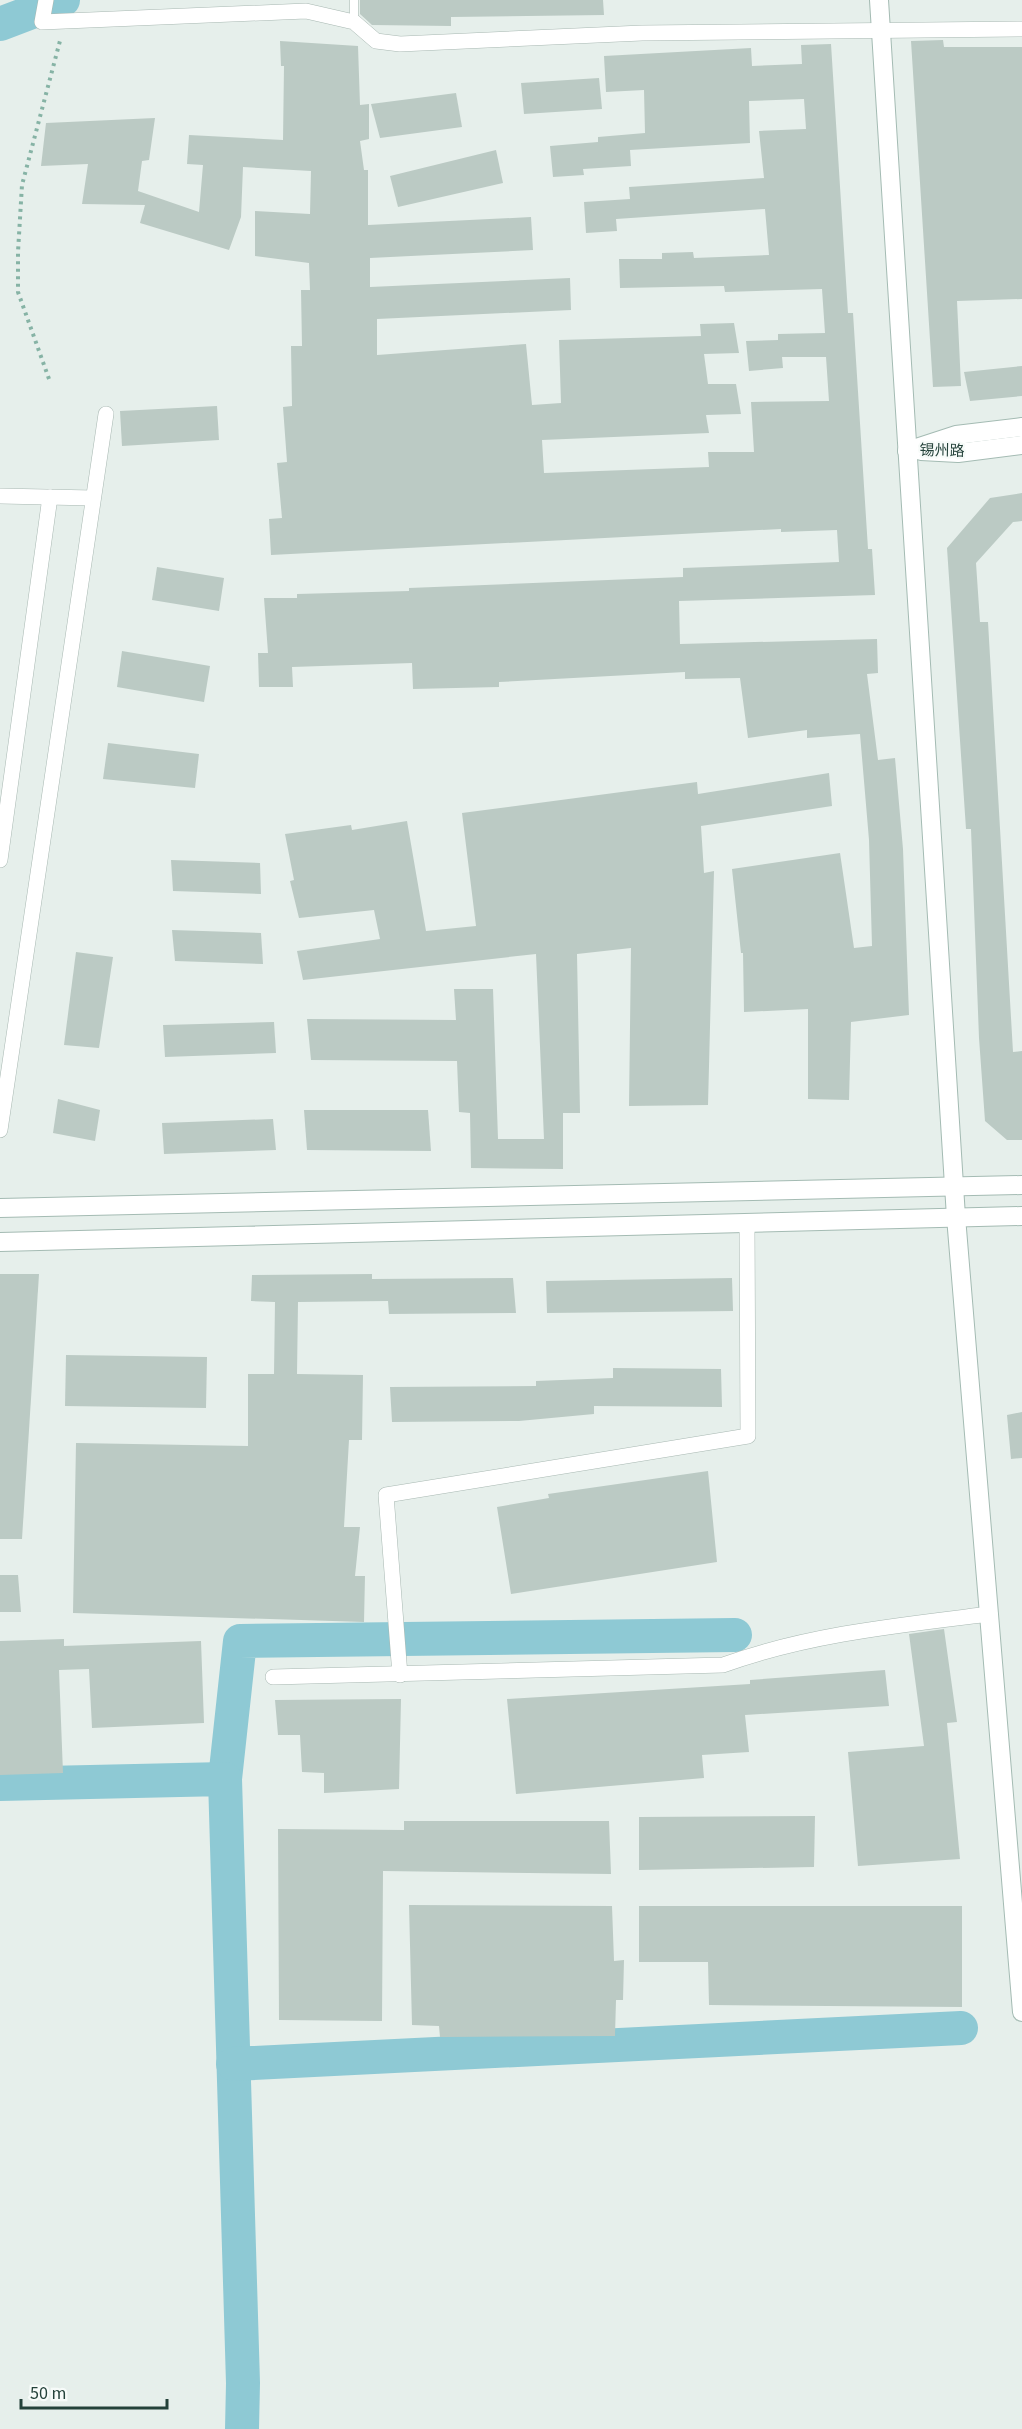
<svg xmlns="http://www.w3.org/2000/svg" width="1022" height="2429" font-family="'Source Sans 3','Noto Sans SC',sans-serif">
<style>
.lines{fill:none;stroke-linecap:round;stroke-linejoin:round}
.river{stroke:#8ec9d4;stroke-width:34}
.building{fill:#bbcac4}
.lane-casing{stroke:#a8b8b2;stroke-width:9}
.street-casing{stroke:#a8b8b2;stroke-width:16}
.secondary-casing{stroke:#a4bbb3;stroke-width:20}
.path{stroke:#86b3a5;stroke-width:4;stroke-dasharray:3 4.5;stroke-linecap:butt}
.lane{stroke:#fff;stroke-width:8}
.street{stroke:#fff;stroke-width:15}
.secondary{stroke:#fff;stroke-width:18}
.labels{text-anchor:middle;dominant-baseline:central;stroke-width:4.5;stroke-linejoin:round;paint-order:stroke}
.street-label{font-size:15px;fill:#24423a;stroke:#f7fbf9}
</style>
<rect width="100%" height="100%" fill="#e6efeb"/>
<g class="lines">
<g class="river">
<polyline points="0,24 63,0"/>
<polyline points="225,1779 240,1641 735,1635"/>
<polyline points="0,1784 225,1779 243,2383 242,2429"/>
<polyline points="233,2064 961,2028"/>
</g>
</g>
<g class="building">
<polygon points="360,0 603,0 604,15 451,17 451,26 372,25 360,14"/>
<polygon points="943,40 944,47 1022,47 1022,299 957,301 961,386 933,387 911,41"/>
<polygon points="280,41 358,46 360,105 369,104 369,139 360,141 364,170 368,170 368,225 531,217 533,250 370,258 370,287 570,278 571,310 377,319 377,355 526,344 532,405 561,403 559,340 701,336 700,324 734,323 739,353 704,354 708,384 736,384 741,414 706,415 709,433 542,440 544,473 709,467 708,452 754,452 751,402 829,401 826,357 782,357 783,368 749,371 746,341 778,340 778,334 825,333 822,289 725,292 724,286 620,288 619,259 662,259 662,253 693,252 694,258 769,255 765,209 616,219 617,231 586,233 584,202 630,199 629,187 764,178 759,131 806,129 804,99 749,101 750,143 630,150 631,166 583,169 584,175 553,177 550,146 598,142 598,137 645,133 644,90 606,92 604,56 751,48 752,66 802,64 801,45 831,44 848,313 853,313 868,549 872,549 875,595 679,601 680,644 877,639 878,673 867,674 878,760 895,758 903,849 909,1015 851,1022 849,1100 808,1099 808,1009 744,1012 743,953 741,953 732,869 840,853 854,948 872,946 869,840 860,734 807,738 807,730 748,738 740,678 685,679 685,672 499,682 499,687 413,689 412,663 292,667 293,687 259,687 258,653 268,653 264,598 297,598 297,594 409,591 409,588 683,577 683,568 839,562 837,530 781,532 781,529 271,555 269,519 282,518 277,463 287,462 283,407 292,406 291,346 302,346 301,290 310,290 309,263 255,256 255,211 310,214 311,171 243,167 241,217 229,250 140,223 145,205 82,204 88,164 41,166 46,123 155,118 149,160 142,161 138,191 199,212 203,165 187,164 189,135 283,140 284,66 281,66"/>
<polygon points="599,78 602,109 524,114 521,83"/>
<polygon points="456,93 462,127 380,138 371,104"/>
<polygon points="496,150 503,183 398,207 390,176"/>
<polygon points="1022,366 1022,396 970,401 964,372"/>
<polygon points="217,406 219,440 122,446 120,411"/>
<polygon points="1022,493 1022,521 1013,522 976,563 980,622 988,622 1013,1052 1022,1051 1022,1140 1007,1140 985,1121 979,1038 971,829 966,829 947,548 990,498"/>
<polygon points="157,567 224,578 219,611 152,600"/>
<polygon points="122,651 210,666 204,702 117,687"/>
<polygon points="108,743 199,754 195,788 103,779"/>
<polygon points="829,773 832,806 701,826 704,873 714,871 708,1105 629,1106 631,948 577,954 580,1113 563,1113 563,1169 471,1168 470,1113 459,1112 457,1061 311,1060 307,1019 456,1020 454,989 493,989 498,1139 544,1139 536,954 303,980 297,951 380,939 374,910 299,918 290,881 294,880 285,834 351,825 352,830 407,821 426,931 476,926 462,813 697,782 698,794"/>
<polygon points="171,860 260,863 261,894 173,891"/>
<polygon points="172,930 261,933 263,964 175,961"/>
<polygon points="76,952 113,957 99,1048 64,1045"/>
<polygon points="274,1022 276,1053 165,1057 163,1025"/>
<polygon points="58,1099 100,1110 95,1141 53,1133"/>
<polygon points="304,1110 428,1110 431,1151 307,1150"/>
<polygon points="273,1119 276,1150 164,1154 162,1123"/>
<polygon points="0,1274 39,1274 22,1539 0,1539"/>
<polygon points="372,1274 372,1279 513,1278 516,1313 389,1314 388,1301 298,1302 297,1374 363,1375 362,1440 349,1440 344,1527 360,1527 355,1576 365,1576 364,1622 73,1613 76,1443 248,1446 248,1374 274,1374 275,1302 251,1301 252,1275"/>
<polygon points="732,1278 733,1311 547,1313 546,1281"/>
<polygon points="66,1355 207,1357 206,1408 65,1406"/>
<polygon points="613,1368 721,1369 722,1407 594,1406 594,1414 519,1421 392,1422 390,1387 536,1386 536,1381 613,1378"/>
<polygon points="1022,1412 1022,1458 1011,1459 1007,1415"/>
<polygon points="708,1471 717,1562 511,1594 497,1507 549,1498 548,1494"/>
<polygon points="0,1575 18,1575 21,1612 0,1612"/>
<polygon points="944,1629 957,1722 947,1723 960,1859 858,1866 848,1752 924,1746 909,1634"/>
<polygon points="64,1639 64,1646 201,1641 204,1723 92,1728 89,1669 59,1670 63,1773 0,1775 0,1641"/>
<polygon points="885,1670 889,1706 745,1715 749,1752 702,1755 704,1778 516,1794 507,1699 750,1684 750,1680"/>
<polygon points="401,1699 399,1789 324,1793 324,1773 302,1772 300,1735 278,1735 275,1700"/>
<polygon points="815,1816 814,1867 639,1870 639,1817"/>
<polygon points="404,1821 609,1821 611,1874 383,1871 382,2021 279,2020 278,1829 404,1830"/>
<polygon points="409,1905 612,1906 614,1961 624,1960 623,2000 616,2000 615,2036 440,2037 439,2026 412,2025"/>
<polygon points="639,1906 962,1906 962,2007 709,2005 708,1962 639,1962"/>
</g>
<g class="lines">
<defs>
<polyline id="lane" points="354,22 354,0"/>
<g id="street">
<polyline points="46,0 42,22 306,11 354,22 376,41 400,44 642,33 1022,29"/>
<polyline points="0,496 93,498"/>
<polyline points="0,860 50,497"/>
<polyline points="0,1130 106,414"/>
<polyline points="400,1675 386,1495 748,1436 747,1222"/>
<path d="M273,1677l450,-12c86,-31 178,-40 267,-51"/>
</g>
<g id="secondary">
<polyline points="879,0 956,1217 1022,2012"/>
<polyline points="907,451 956,435 1022,427"/>
<polyline points="921,451 958,453 1022,445"/>
<polyline points="0,1208 1022,1185"/>
<polyline points="0,1242 1022,1216"/>
</g>
</defs>
<use href="#lane" class="lane-casing"/>
<use href="#street" class="street-casing"/>
<use href="#secondary" class="secondary-casing"/>
<polyline class="path" points="49,379 18,292 18,252 22,185 61,37"/>
<use href="#lane" class="lane"/>
<use href="#street" class="street"/>
<use href="#secondary" class="secondary"/>
</g>
<g class="labels">
<g class="street-label">
<text transform="translate(942 451) rotate(1)">锡州路</text>
</g>
</g>
<path d="M21 2399v9h146v-9" fill="none" stroke="#24423a" stroke-width="3"/>
<text x="30" y="2399" font-size="18" fill="#24423a" stroke="#f7fbf9" stroke-width="4.5" paint-order="stroke">50 m</text>
</svg>
